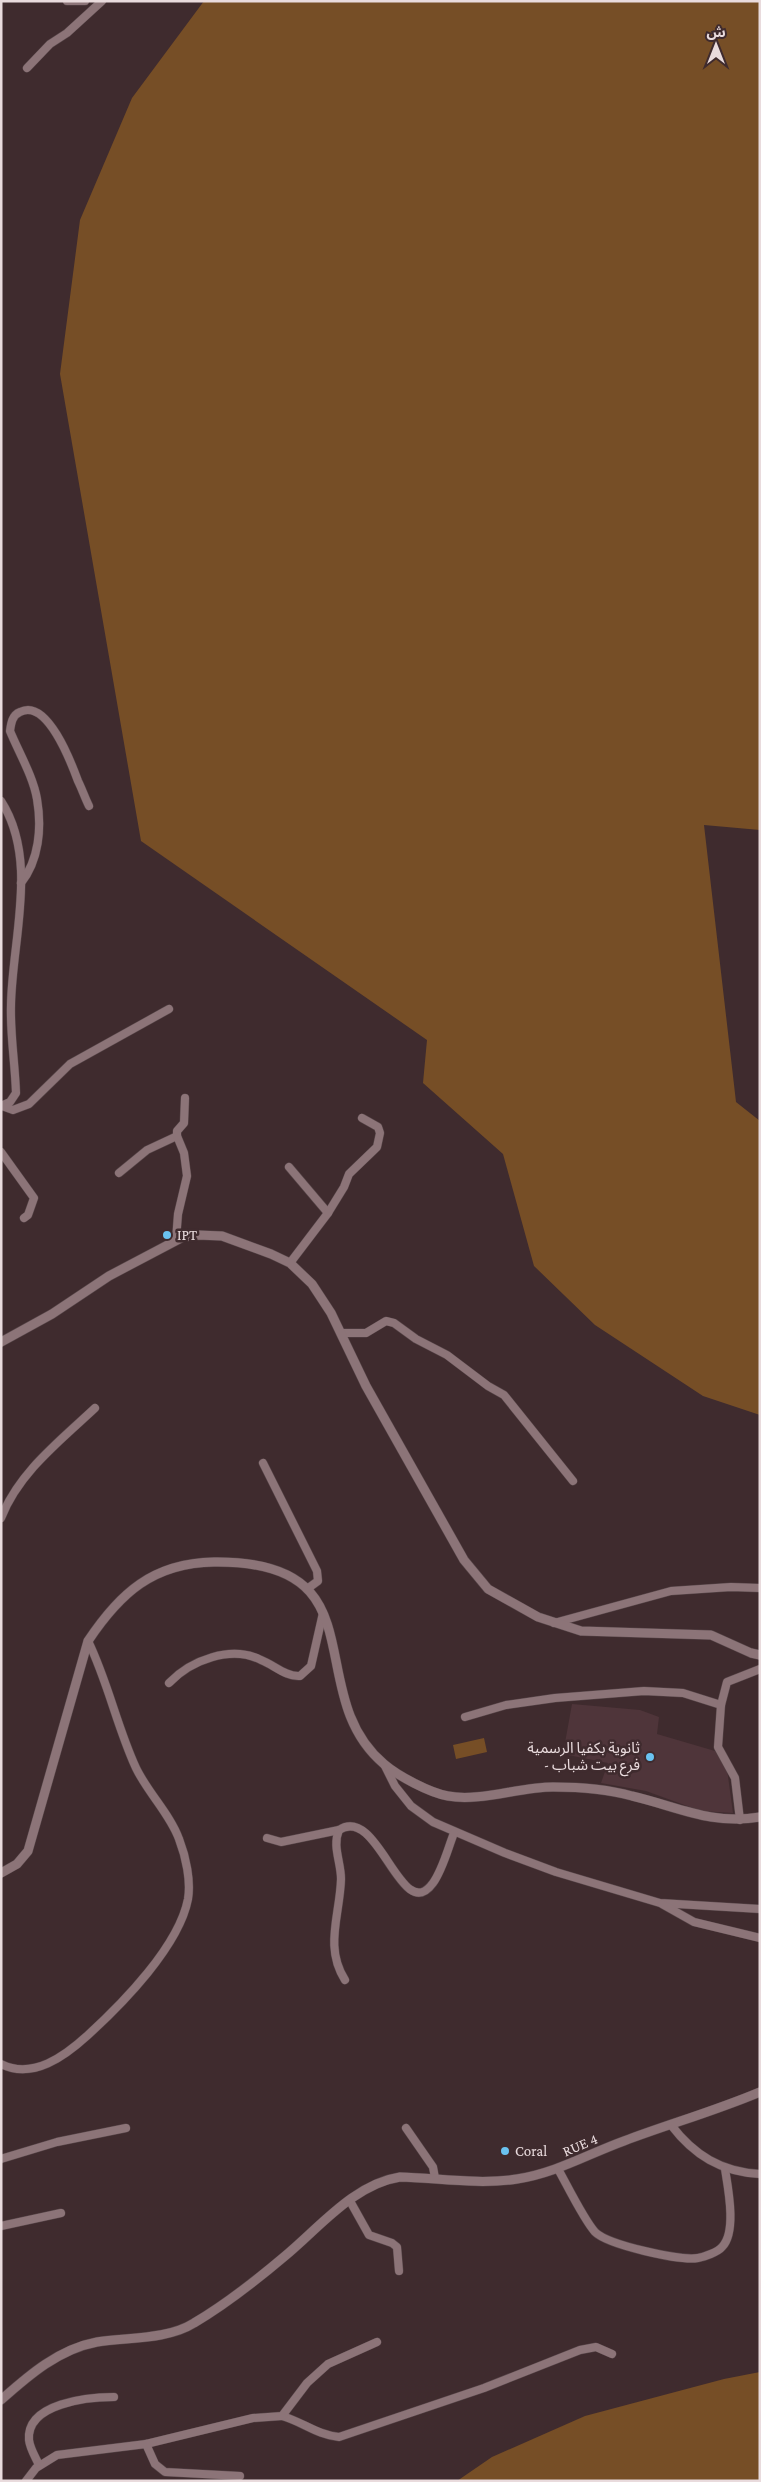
<svg xmlns="http://www.w3.org/2000/svg" width="761" height="2482" font-family="'Crimson Pro','Noto Sans Arabic',serif">
<style>
.built{fill:#4f353a}
.green{fill:#764e26}
.lines{fill:none;stroke-linecap:round;stroke-linejoin:round}
.minor-casing{stroke:#58474a;stroke-width:9}
.tertiary-casing{stroke:#58474a;stroke-width:10}
.minor{stroke:#8c7478;stroke-width:8}
.tertiary{stroke:#8c7478;stroke-width:9}
.poi-dot{fill:#6ac3f1;stroke:#3f2b2e;stroke-width:2}
.labels{text-anchor:middle;dominant-baseline:central;stroke-width:5;stroke-linejoin:round;paint-order:stroke}
.poi-label{font-size:15px;fill:#e9dbdd;stroke:#3f2b2e;text-anchor:start}
.street-label{font-size:15px;fill:#e9dbdd;stroke:#3f2b2e}
</style>
<rect width="100%" height="100%" fill="#3f2b2e"/>
<polygon class="built" points="572,1704 640,1710 659,1717 657,1734 715,1751 727,1769 733,1813 701,1811 646,1791 601,1783 608,1763 563,1754"/>
<g class="green">
<polygon points="204,1 760,1 760,830 704,825 736,1102 760,1121 760,1415 703,1396 595,1325 534,1266 503,1154 423,1083 427,1040 141,841 60,374 80,220 132,98"/>
<polygon points="484,1738 487,1752 456,1759 453,1745"/>
<polygon points="760,2372 760,2481 457,2481 492,2457 585,2416 724,2379"/>
</g>
<g class="lines">
<defs>
<g id="minor">
<polyline points="67,1 85,1"/>
<polyline points="27,68 50,44 67,33 102,1"/>
<path d="M1,801c38,59 11,138 10,204 -1,29 4,58 5,88l-6,9 -9,4"/>
<path d="M21,883c18,-23 21,-55 16,-84 -4,-23 -18,-46 -27,-68 1,-7 2,-16 10,-19 27,-14 51,50 58,69 4,8 7,17 11,25"/>
<polyline points="2,1106 13,1110 29,1104 70,1064 169,1009"/>
<polyline points="1,1152 34,1198 28,1215 24,1218"/>
<polyline points="289,1167 328,1213"/>
<polyline points="119,1173 147,1150 177,1136"/>
<polyline points="176,1240 178,1214 187,1176 184,1153 177,1136 177,1131 184,1123 185,1098"/>
<polyline points="290,1263 328,1213 344,1187 349,1174 377,1147 380,1133 378,1127 362,1118"/>
<polyline points="342,1333 366,1333 386,1321 394,1323 416,1339 447,1355 488,1386 504,1395 573,1481"/>
<polyline points="263,1463 317,1571 318,1581 307,1589"/>
<path d="M1,1518c18,-46 59,-77 94,-110"/>
<polyline points="554,1623 671,1591 731,1587 760,1588"/>
<path d="M169,1683c22,-23 62,-38 92,-23 13,5 25,17 39,16l11,-10 12,-53"/>
<polyline points="465,1717 506,1705 555,1698 644,1691 683,1693 721,1705"/>
<polyline points="385,1766 395,1786 411,1806 433,1822 505,1853 556,1872 660,1903 760,1909"/>
<polyline points="740,1820 735,1778 718,1747 721,1705 727,1682 760,1669"/>
<polyline points="267,1838 281,1842 339,1830"/>
<polyline points="662,1904 694,1922 760,1938"/>
<path d="M345,1980c-21,-33 -5,-65 -4,-101 0,-17 -9,-33 -2,-49 40,-26 62,97 94,53 10,-14 15,-35 21,-50"/>
<path d="M1,2064c32,16 64,-8 87,-29 35,-32 91,-89 100,-136 3,-18 -2,-42 -9,-60 -9,-25 -31,-46 -43,-71 -19,-41 -28,-86 -48,-127"/>
<path d="M671,2125c23,30 50,47 89,49"/>
<polyline points="406,2128 433,2167 435,2178"/>
<polyline points="1,2159 57,2142 126,2128"/>
<path d="M558,2169c9,16 26,51 37,63 13,13 85,29 103,26 6,-1 20,-6 24,-11 15,-15 6,-59 3,-78"/>
<polyline points="350,2201 369,2235 392,2243 397,2247 399,2271"/>
<polyline points="1,2226 61,2213"/>
<path d="M282,2416c21,6 35,19 57,21l145,-49 96,-38 16,-3 16,7"/>
<polyline points="146,2444 155,2464 165,2472 240,2476"/>
<path d="M39,2465c-3,-7 -9,-16 -10,-25 -3,-37 60,-43 85,-43"/>
<polyline points="26,2481 36,2468 57,2455 146,2444 253,2418 282,2416 307,2383 328,2364 377,2342"/>
</g>
<g id="tertiary">
<polyline points="1,1342 52,1314 109,1276 183,1237 198,1235 222,1236 271,1254 290,1263 312,1284 331,1313 366,1386 464,1560 488,1589 538,1617 581,1631 711,1635 751,1653 760,1655"/>
<path d="M1,1873l16,-9 11,-13 60,-210c32,-48 65,-78 126,-79 169,-2 85,130 170,202 14,12 46,29 64,32 32,6 71,-9 105,-9 26,0 54,2 79,9 47,11 78,29 128,21"/>
<path d="M1,2400c28,-25 58,-51 96,-58 30,-5 70,-2 97,-19 29,-17 65,-45 91,-67 34,-28 69,-72 115,-79 38,1 79,8 117,2 39,-6 71,-25 107,-38 45,-17 91,-30 136,-49"/>
</g>
</defs>
<use href="#minor" class="minor-casing"/>
<use href="#tertiary" class="tertiary-casing"/>
<use href="#minor" class="minor"/>
<use href="#tertiary" class="tertiary"/>
</g>
<g class="poi-dot">
<circle cx="167" cy="1235" r="5"/>
<circle cx="650" cy="1757" r="5"/>
<circle cx="505" cy="2151" r="5"/>
</g>
<g class="labels">
<g class="poi-label">
<text x="177" y="1235">IPT</text>
<text x="640" y="1748" text-anchor="end">ثانوية بكفيا الرسمية<tspan x="640" dy="17">- فرع بيت شباب</tspan></text>
<text x="515" y="2151">Coral</text>
</g>
<g class="street-label">
<text transform="translate(580 2145) rotate(-23)">RUE 4</text>
</g>
</g>
<rect width="761" height="2482" fill="none" stroke="#e9dbdd" stroke-width="5"/>
<g transform="translate(716 45)" stroke="#3f2b2e" stroke-width="4" paint-order="stroke">
<path d="M0-4L9 19L0 12L-9 19Z" fill="#e9dbdd"/>
<text y="-8" font-size="14" font-weight="bold" text-anchor="middle" fill="#e9dbdd">ش</text>
</g>
</svg>
